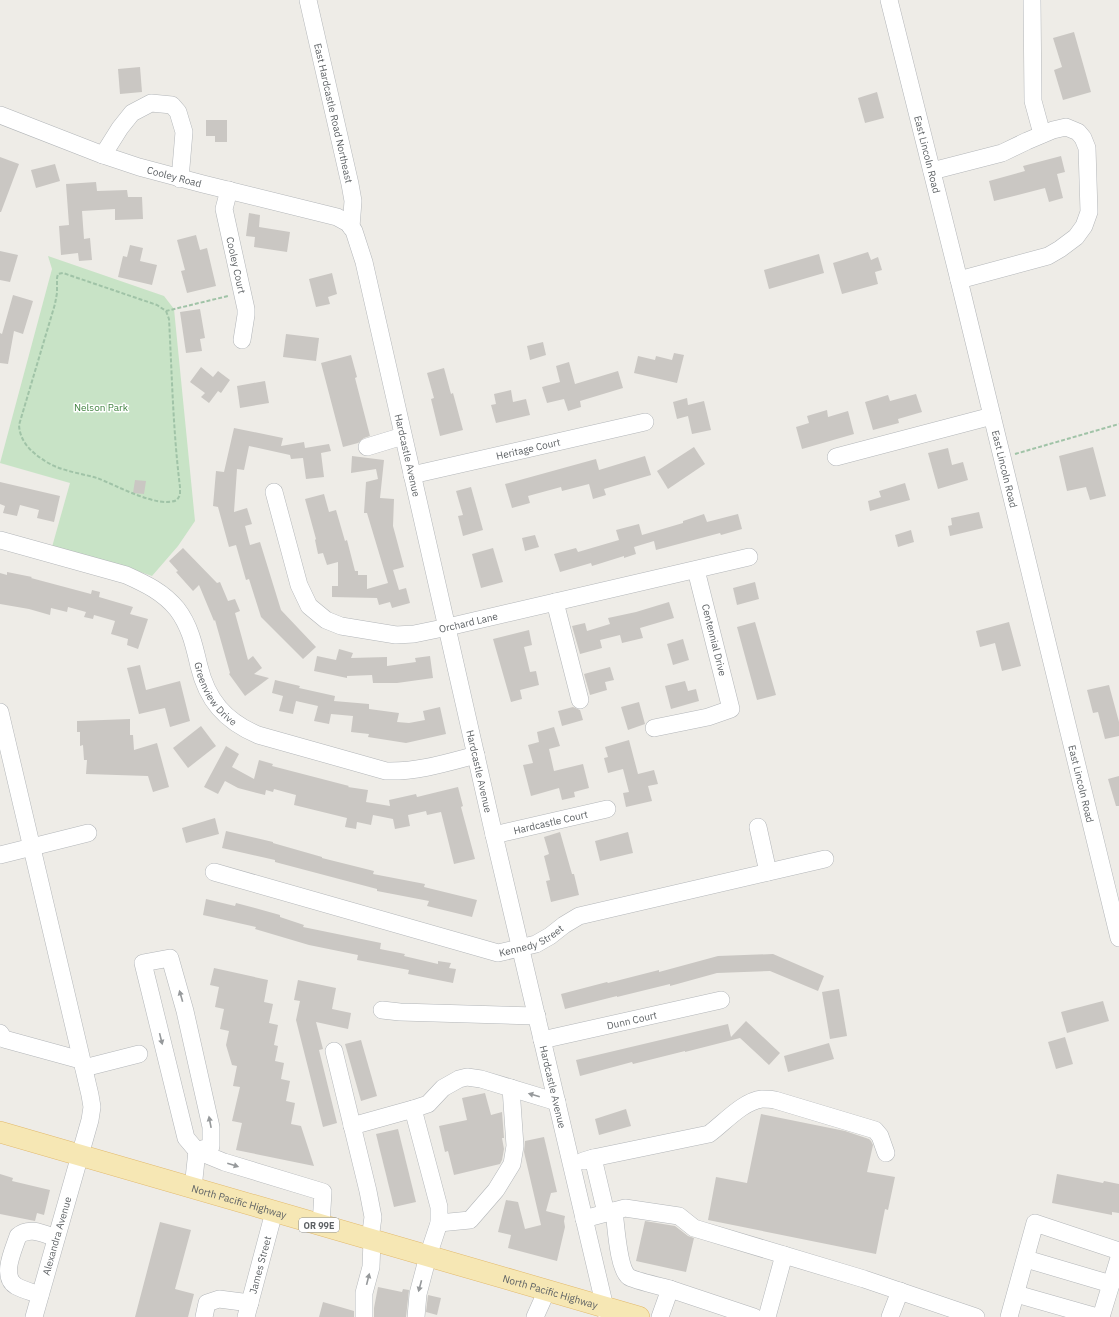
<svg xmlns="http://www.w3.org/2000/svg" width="1119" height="1317" font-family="'IBM Plex Sans',sans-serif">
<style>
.green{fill:#c8e3c6}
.building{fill:#cac7c3}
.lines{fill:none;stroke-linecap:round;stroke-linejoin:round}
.minor-casing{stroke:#b3b6b9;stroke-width:18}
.major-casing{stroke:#e2b96c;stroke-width:22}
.path{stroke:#a0c3a7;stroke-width:2;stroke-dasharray:4 2;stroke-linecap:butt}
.minor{stroke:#fff;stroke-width:17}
.major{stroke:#f6e7b4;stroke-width:21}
.oneway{fill:#96999b}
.labels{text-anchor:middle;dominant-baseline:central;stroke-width:3;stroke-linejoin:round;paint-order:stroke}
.shield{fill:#fff;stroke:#8e9193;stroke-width:1}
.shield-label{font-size:9px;font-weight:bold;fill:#5e6265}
.street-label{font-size:10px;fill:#5e6265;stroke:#fff}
.park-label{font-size:10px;fill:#418240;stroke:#fff}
</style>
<rect width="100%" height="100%" fill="#eeece7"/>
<polygon class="green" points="48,256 164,296 174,309 195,521 178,546 152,576 123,566 52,547 70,483 0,463 52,269"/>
<g class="building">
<polygon points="1074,32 1091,92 1063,100 1054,70 1062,67 1053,38"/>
<polygon points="140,67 142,92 120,94 118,69"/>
<polygon points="877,92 884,118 865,123 858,98"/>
<polygon points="206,120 227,120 227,142 215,142 215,136 206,136"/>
<polygon points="1061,156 1065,172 1057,174 1063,198 1049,202 1045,188 994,201 989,181 1025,171 1023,166"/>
<polygon points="0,157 19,164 1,212 0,212"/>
<polygon points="55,164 60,181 36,188 31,170"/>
<polygon points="96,182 97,191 127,190 128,197 142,197 143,219 115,220 115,209 82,211 84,239 90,238 92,260 79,261 78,253 61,255 59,226 69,225 66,184"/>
<polygon points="249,213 260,215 259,227 290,232 287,252 254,247 255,237 246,236"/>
<polygon points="196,235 200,250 207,248 216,286 187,293 181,271 185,270 177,240"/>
<polygon points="130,245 143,248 140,261 157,265 152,285 118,277 123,256 127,257"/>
<polygon points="0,251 18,255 10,282 0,280"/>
<polygon points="868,252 871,260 878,257 882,270 875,272 878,284 842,294 833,263"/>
<polygon points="819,254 824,273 769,289 764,270"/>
<polygon points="332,273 337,294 328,297 330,304 316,307 309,279"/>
<polygon points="13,295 33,301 23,334 14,331 8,364 0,363 0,333 2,334"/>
<polygon points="200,309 205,338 200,339 202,351 186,353 180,312"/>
<polygon points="286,334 319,338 316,361 283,357"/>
<polygon points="543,342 546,355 530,360 527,346"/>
<polygon points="674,353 684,355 677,383 634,373 638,356 655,360 656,356 672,360"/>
<polygon points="351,355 357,377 355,378 370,436 364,438 358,443 343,447 321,363"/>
<polygon points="569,362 575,384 618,371 623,388 580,401 581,407 568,411 564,399 547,403 542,387 560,382 556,366"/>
<polygon points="201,367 213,377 218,371 230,380 221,393 218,391 209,403 201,397 205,393 190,382"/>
<polygon points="444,368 451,394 453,393 463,430 440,436 431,399 434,398 427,373"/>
<polygon points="265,381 269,403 240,408 237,386"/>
<polygon points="511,390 513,402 526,399 530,415 496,423 491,405 496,404 494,394"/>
<polygon points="916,394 922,412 898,419 899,423 873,430 865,402 888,395 890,401"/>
<polygon points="687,398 688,405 704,401 711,430 692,434 688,416 677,419 673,402"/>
<polygon points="827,410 828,417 848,411 854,434 802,449 796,427 809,423 807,416"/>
<polygon points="234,428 283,438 281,446 304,442 305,448 329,444 331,451 321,453 324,477 306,479 303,458 291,459 290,455 249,446 244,470 237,469 234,512 247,508 252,524 245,526 250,545 260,542 281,610 316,647 303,659 261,617 249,579 246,580 236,545 229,547 218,507 213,506 216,471 224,472"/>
<polygon points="694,447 705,464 668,489 657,471"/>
<polygon points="1093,447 1106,496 1090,500 1086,487 1067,491 1059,456"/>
<polygon points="948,448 952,465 963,462 968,480 938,489 928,453"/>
<polygon points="352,456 384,460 380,498 394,499 393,526 404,567 393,570 399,590 406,588 410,603 392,608 390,602 379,605 377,598 332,597 332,586 338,586 338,562 327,565 323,553 318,554 315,540 316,539 305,499 324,494 329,512 336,510 345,541 347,540 355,571 358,571 358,575 367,575 367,589 388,583 367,513 364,513 366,482 378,479 376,469 351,473"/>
<polygon points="645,456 651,475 604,489 606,495 593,499 589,484 562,491 561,487 528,496 530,503 512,508 505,484 596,459 599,470"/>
<polygon points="135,480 146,481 144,494 133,493"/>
<polygon points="0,482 60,496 54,522 37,518 39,510 20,505 17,516 3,513 5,506 0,504"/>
<polygon points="905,483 910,500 870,511 868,501 881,497 879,491"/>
<polygon points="471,487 483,530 463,536 458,516 463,515 456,491"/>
<polygon points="979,512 983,528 950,536 948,526 952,525 951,518"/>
<polygon points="704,514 707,522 738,514 742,529 721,535 720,533 656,550 654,541 634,547 636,554 624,558 624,556 592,566 591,563 560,572 554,554 576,548 578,552 619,540 616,530 639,524 642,535 683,523 683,521"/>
<polygon points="911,530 914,542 898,547 895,535"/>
<polygon points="535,535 539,547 525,551 522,538"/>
<polygon points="183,548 217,583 220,582 228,601 235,599 240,611 235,613 248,660 253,656 262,668 254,674 269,678 245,696 229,674 230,673 215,620 214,621 199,585 193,591 176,572 178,571 169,561"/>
<polygon points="493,548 503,582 481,588 472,554"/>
<polygon points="7,572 32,577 31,578 91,594 92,590 100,592 99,597 133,607 130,614 148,619 138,649 127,645 128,639 111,634 115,621 94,615 93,619 84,617 86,612 68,607 67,612 51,608 50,615 29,609 0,604 0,573 7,575"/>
<polygon points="755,582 759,599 737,605 733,588"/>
<polygon points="669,602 674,618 640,628 643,638 622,643 620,635 600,640 602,648 580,654 572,626 585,623 587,631 610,624 608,618 636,612"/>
<polygon points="755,622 776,695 757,700 737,627"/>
<polygon points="1009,622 1021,666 1002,671 995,643 980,647 976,631"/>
<polygon points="529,630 532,645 524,647 530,672 536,671 539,685 520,690 522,699 511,702 493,639"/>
<polygon points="683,639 689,660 673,665 667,644"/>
<polygon points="339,649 353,653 351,658 387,657 387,666 416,662 415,658 430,656 433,678 397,683 373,683 372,675 347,676 347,678 314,671 317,656 336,660"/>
<polygon points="140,665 146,690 180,681 190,721 170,727 165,708 139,714 127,668"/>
<polygon points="610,667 614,680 605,682 607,690 590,695 584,674"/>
<polygon points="275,680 300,686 299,688 335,696 334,701 369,704 369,709 399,713 397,722 409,723 425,720 423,711 440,707 446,734 406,743 368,737 369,734 351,732 353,716 331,714 329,724 314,721 318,706 296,701 293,714 279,711 283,696 272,693"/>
<polygon points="685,681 688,691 696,689 699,701 671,709 665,686"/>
<polygon points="1109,685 1119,722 1119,736 1105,739 1098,712 1093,713 1087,690"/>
<polygon points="639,702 645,724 628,730 621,707"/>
<polygon points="573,707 580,710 583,720 562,726 558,711"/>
<polygon points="130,719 130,735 133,735 134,750 157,743 169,787 153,792 148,776 86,774 87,760 84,760 83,745 80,746 80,732 77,732 77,721"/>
<polygon points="201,726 216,746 188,768 173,748"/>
<polygon points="554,727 560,746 549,749 554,771 583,764 589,788 574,792 575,797 562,800 559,788 531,796 523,765 533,763 528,745 539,742 537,732"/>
<polygon points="629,740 638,774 654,770 658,784 648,786 652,801 626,807 623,793 629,792 623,769 608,773 604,758 608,757 605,747"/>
<polygon points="226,746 239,754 232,767 254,779 259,760 273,764 272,766 349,786 348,787 368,790 366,802 390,806 389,800 416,794 417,797 458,787 463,806 461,807 475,859 454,864 441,812 427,815 426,811 408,815 410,826 395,829 393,819 373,815 371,825 357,822 356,829 345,827 347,818 294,805 296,795 274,789 273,792 266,790 265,795 238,788 225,781 218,794 204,787"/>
<polygon points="1119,776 1119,806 1116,806 1108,779"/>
<polygon points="215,818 219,834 186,843 182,828"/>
<polygon points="226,831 273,842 273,843 322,857 322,858 374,871 373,874 425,884 424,887 477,900 472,917 427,906 429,901 377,891 377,889 275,862 275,860 222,848"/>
<polygon points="560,832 572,874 574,874 579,895 551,902 546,881 550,880 544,856 549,854 544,837"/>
<polygon points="628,832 633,853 600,861 595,841"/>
<polygon points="206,899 235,906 236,903 255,908 280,915 280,917 304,925 303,927 381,943 380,949 405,954 404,956 438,964 438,961 451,963 449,968 456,969 453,983 408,974 409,970 357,960 358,955 309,945 255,929 256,927 203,915"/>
<polygon points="773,954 824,976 818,991 770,971 717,973 670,986 670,984 617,997 617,996 565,1009 561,994 607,982 608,983 659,970 659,972 718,956"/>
<polygon points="214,968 268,980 264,1002 273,1004 269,1023 278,1025 274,1045 278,1046 275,1061 284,1063 281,1079 290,1081 286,1101 295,1103 291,1124 301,1126 314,1166 236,1150 242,1123 232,1121 240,1087 233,1086 237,1066 232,1065 226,1045 229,1031 220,1029 224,1009 215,1007 219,987 210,985"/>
<polygon points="298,980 336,988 332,1009 351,1013 348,1029 316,1022 323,1049 319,1050 337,1123 323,1127 296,1020 300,1001 294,1000"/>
<polygon points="839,989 847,1036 830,1039 822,992"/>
<polygon points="1103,1001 1109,1021 1067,1033 1061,1012"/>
<polygon points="746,1021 780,1053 769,1065 740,1038 685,1052 685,1051 633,1064 632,1062 580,1076 576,1060 728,1024 731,1037"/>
<polygon points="1065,1037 1073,1064 1056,1069 1048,1042"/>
<polygon points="361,1040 377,1096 361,1101 345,1044"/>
<polygon points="829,1043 834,1059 788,1072 784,1056"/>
<polygon points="485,1093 491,1115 502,1112 504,1138 502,1138 504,1149 502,1160 500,1164 454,1175 448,1151 445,1152 439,1126 467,1120 462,1098"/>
<polygon points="626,1109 631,1126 599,1135 595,1119"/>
<polygon points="761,1114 845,1131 869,1139 871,1141 873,1145 867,1172 895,1177 888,1210 885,1209 876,1254 708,1220 716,1177 747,1183"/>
<polygon points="398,1129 416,1202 394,1207 376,1134"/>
<polygon points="544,1137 557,1192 551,1193 546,1211 565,1216 564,1221 565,1227 557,1261 508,1248 511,1235 498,1232 506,1200 518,1202 525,1229 541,1225 524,1152 525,1141"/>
<polygon points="0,1174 13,1178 12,1181 50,1190 44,1215 37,1213 35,1221 0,1214"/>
<polygon points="1057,1174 1103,1183 1104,1181 1119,1184 1119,1213 1112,1212 1112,1215 1052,1203"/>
<polygon points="645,1221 675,1226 688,1236 694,1238 686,1272 636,1261"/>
<polygon points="160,1222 191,1230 175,1289 194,1294 188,1317 135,1317"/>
<polygon points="378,1287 402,1292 403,1289 409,1290 406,1317 374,1317 374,1308"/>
<polygon points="428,1295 441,1298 437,1315 426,1312"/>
<polygon points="323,1302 354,1311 354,1317 319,1317"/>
</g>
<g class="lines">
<defs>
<g id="minor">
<path id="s1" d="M308,0l42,184 3,17 -2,26"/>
<path id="s2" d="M889,0l70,280 160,658"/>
<polyline points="1032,0 1033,101 1042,134"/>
<path id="s3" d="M0,115l103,40 36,12 64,17 134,33 11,6 6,8 10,31 130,573 113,481"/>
<polyline points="103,155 120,128 132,113 151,103 172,105 178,112 184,132 180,179"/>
<polyline points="932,171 1002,153 1027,141 1053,130 1066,127 1078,132 1083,138 1087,148 1089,212 1084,226 1076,237 1060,249 1048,256 959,280"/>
<path id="s4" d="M229,190l-5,19 22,100v6l-4,25"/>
<polyline points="367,447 403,436"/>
<polyline points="836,457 992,416"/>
<path id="s5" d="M412,475l233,-53"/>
<path id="s6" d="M274,492l25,93 10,21 17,14 15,6 55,9 18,-1 34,-7 301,-70"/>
<path id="s7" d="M0,540l126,35c20,9 37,17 51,34 13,17 17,36 22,57 8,34 26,55 59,69l128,36c31,1 60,-8 90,-16"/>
<polyline points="555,602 580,700"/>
<polyline points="0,712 90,1095 92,1107 90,1120 34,1317"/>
<polyline points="654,728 708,717 731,709 696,570"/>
<polyline points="758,827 768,872"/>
<path id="s8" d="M494,835l113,-26"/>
<polyline points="0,855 88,833"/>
<path id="s9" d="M214,872l284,81 38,-9 14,-8 14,-11 15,-9 246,-57"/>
<polyline points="382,1010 400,1012 537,1016"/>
<polyline points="0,1033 4,1039 77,1059 81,1059"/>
<path id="s10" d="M542,1040l179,-40"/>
<polyline points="334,1051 368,1191 373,1217 370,1239"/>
<polyline points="84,1068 139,1054"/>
<polyline points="413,1109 428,1104 443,1088 459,1079 467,1077 481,1079 557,1102"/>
<polyline points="352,1126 413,1109 439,1207 439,1223 428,1256 418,1294 416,1317"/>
<polyline points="197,1151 211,1146 211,1127 185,1011 170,958 143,963 186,1138 197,1151 224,1162 323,1192 321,1225"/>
<path d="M593,1158l116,-24c15,-11 34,-33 53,-35 5,0 9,0 13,1l100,30 5,6 6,17"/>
<polyline points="583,1161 593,1158 606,1213"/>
<polyline points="193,1188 197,1151"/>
<path d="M614,1211c2,14 4,58 15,66 4,3 34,10 41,12"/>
<polyline points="584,1219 625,1208 679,1216 694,1228 864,1279 976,1317"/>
<polyline points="439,1223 470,1220 496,1190 512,1164 515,1146 511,1088"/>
<polyline points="1026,1259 1111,1284"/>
<polyline points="1016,1294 1097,1317"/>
<path d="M40,1295c-8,-3 -17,-5 -24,-9 -16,-10 -2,-37 2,-50 11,-10 26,-2 38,2"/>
<polyline points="204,1317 207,1303 219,1299 250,1303"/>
<path id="s11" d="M246,1317l28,-105"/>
<polyline points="364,1317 364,1293 371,1267 372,1240"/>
<polyline points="535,1317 547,1290"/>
<polyline points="660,1317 670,1289 754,1317"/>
<polyline points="767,1317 784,1255"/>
<polyline points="890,1317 900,1291"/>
<polyline points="1009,1317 1035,1223 1119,1251"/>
<polyline points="1101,1317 1119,1258"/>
</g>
<g id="major">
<path id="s12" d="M0,1132l639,185"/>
</g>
</defs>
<use href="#minor" class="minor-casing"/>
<use href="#major" class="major-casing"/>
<g class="path">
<path d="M166,311l3,8c3,56 4,112 11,168v8l-3,5c-19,9 -61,-15 -80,-22 -17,-5 -37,-7 -52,-17 -14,-9 -25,-19 -26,-36l36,-121 2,-11v-15l1,-4 5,-1 94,32 9,6 62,-15"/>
<polyline points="1015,454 1119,424"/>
</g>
<use href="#minor" class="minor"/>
<use href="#major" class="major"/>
</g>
<defs><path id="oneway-solid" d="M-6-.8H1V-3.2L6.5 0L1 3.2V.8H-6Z"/></defs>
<g class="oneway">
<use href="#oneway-solid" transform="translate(181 996) rotate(-106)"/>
<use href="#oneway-solid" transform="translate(161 1039) rotate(76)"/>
<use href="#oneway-solid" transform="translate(534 1095) rotate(-164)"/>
<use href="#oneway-solid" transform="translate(210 1122) rotate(-101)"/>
<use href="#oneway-solid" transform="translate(233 1165) rotate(17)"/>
<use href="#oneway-solid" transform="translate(368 1279) rotate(-76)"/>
<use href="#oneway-solid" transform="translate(420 1286) rotate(105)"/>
</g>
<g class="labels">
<rect class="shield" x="299" y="1218" width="40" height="14" rx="3"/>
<g class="shield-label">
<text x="319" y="1225">OR 99E</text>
</g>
<g class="street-label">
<text stroke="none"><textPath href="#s1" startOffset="116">East Hardcastle Road Northeast</textPath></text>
<text stroke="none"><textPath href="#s2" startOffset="159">East Lincoln Road</textPath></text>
<text stroke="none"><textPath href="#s3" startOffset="185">Cooley Road</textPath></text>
<text stroke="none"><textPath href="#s4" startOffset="77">Cooley Court</textPath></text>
<text stroke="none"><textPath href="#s5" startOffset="119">Heritage Court</textPath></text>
<text stroke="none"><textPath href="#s3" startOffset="606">Hardcastle Avenue</textPath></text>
<text stroke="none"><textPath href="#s2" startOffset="483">East Lincoln Road</textPath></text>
<text stroke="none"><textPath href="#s6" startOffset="287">Orchard Lane</textPath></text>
<text transform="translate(714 640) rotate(76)">Centennial Drive</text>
<text stroke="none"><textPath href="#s7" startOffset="287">Greenview Drive</textPath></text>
<text stroke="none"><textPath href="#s3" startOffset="930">Hardcastle Avenue</textPath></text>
<text stroke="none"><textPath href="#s2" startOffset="807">East Lincoln Road</textPath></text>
<text stroke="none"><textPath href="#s8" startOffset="58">Hardcastle Court</textPath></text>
<text stroke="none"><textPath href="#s9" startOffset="331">Kennedy Street</textPath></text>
<text stroke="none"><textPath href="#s10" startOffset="92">Dunn Court</textPath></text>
<text stroke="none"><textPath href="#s3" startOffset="1254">Hardcastle Avenue</textPath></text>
<text stroke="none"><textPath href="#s12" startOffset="249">North Pacific Highway</textPath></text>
<text transform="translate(57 1236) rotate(-74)">Alexandra Avenue</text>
<text stroke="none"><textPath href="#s11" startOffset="54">James Street</textPath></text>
<text stroke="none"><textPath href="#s12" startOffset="573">North Pacific Highway</textPath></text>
</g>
<g class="park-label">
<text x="101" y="407">Nelson Park</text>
</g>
</g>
</svg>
